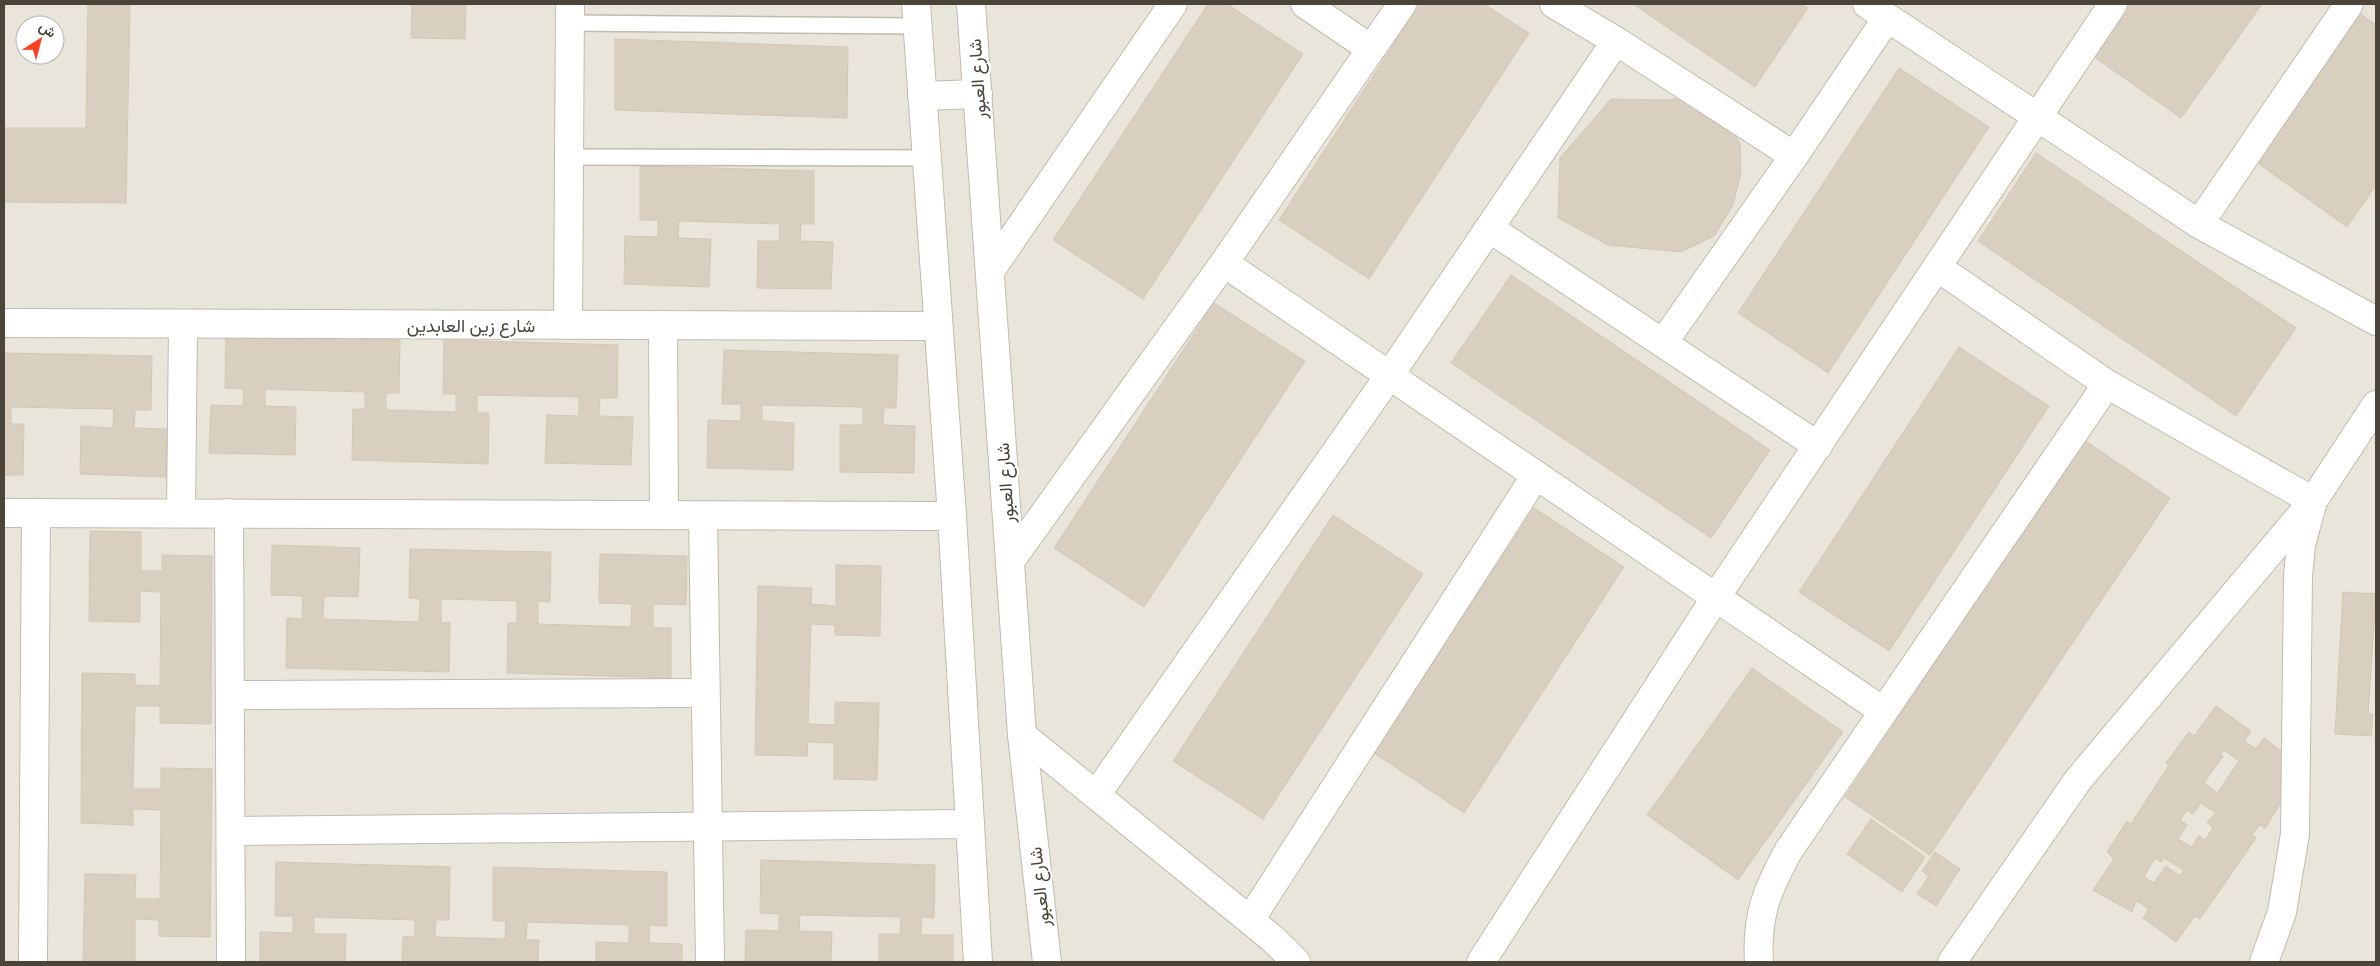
<svg xmlns="http://www.w3.org/2000/svg" width="2380" height="966" font-family="'IBM Plex Sans',Vazirmatn,sans-serif">
<style>
.residential{fill:#eae5da;fill-rule:evenodd}
.building{fill:#d8cfc1;stroke:#d3c7b4;fill-rule:evenodd}
.lines{fill:none;stroke-linecap:round;stroke-linejoin:round}
.service-casing{stroke:#c2bbae;stroke-width:18}
.minor-casing{stroke:#c2bbae;stroke-width:30}
.tertiary-casing{stroke:#c2bbae;stroke-width:30}
.service{stroke:#fff;stroke-width:15}
.minor{stroke:#fff;stroke-width:28}
.tertiary{stroke:#fff;stroke-width:28}
.labels{text-anchor:middle;dominant-baseline:central;stroke-width:4.5;stroke-linejoin:round;paint-order:stroke}
.street-label{font-size:18px;fill:#4b4439;stroke:#fff}
</style>
<rect width="100%" height="100%" fill="#f6f3ec"/>
<path class="residential" d="M4,4h2372v958h-2372zM25,25h30v30h-30z"/>
<g class="building">
<polygon points="88,4 130,4 126,203 4,202 4,128 86,128"/>
<polygon points="412,4 466,4 465,39 411,38"/>
<polygon points="1208,4 1227,4 1303,54 1143,299 1053,240"/>
<polygon points="1420,4 1484,4 1529,33 1369,279 1279,220"/>
<polygon points="1633,4 1801,4 1808,8 1755,87"/>
<polygon points="2125,4 2262,4 2181,118 2090,54"/>
<polygon points="2361,14 2376,25 2376,185 2347,227 2256,162"/>
<polygon points="615,39 848,47 847,118 615,110"/>
<polygon points="1899,68 1989,127 1828,373 1738,313"/>
<polygon points="1692,95 1731,127 1740,144 1741,173 1733,205 1714,236 1681,252 1608,245 1558,218 1560,158 1611,99 1669,100"/>
<polygon points="2036,153 2296,328 2236,416 1978,241"/>
<polygon points="640,166 814,171 814,224 801,224 800,241 833,242 831,289 757,288 758,241 779,241 780,224 679,221 678,238 711,239 709,287 624,284 625,236 658,237 658,220 640,220"/>
<polygon points="1511,275 1770,450 1711,538 1451,363"/>
<polygon points="1214,303 1305,361 1144,607 1054,548"/>
<polygon points="226,335 400,340 399,393 386,393 386,410 456,412 456,394 443,394 444,340 618,345 617,398 600,398 599,416 633,417 631,465 545,463 547,415 579,416 579,397 477,395 477,413 489,413 488,464 352,460 353,409 365,409 365,392 265,389 265,406 296,407 295,455 209,453 211,405 243,406 244,389 225,388"/>
<polygon points="1959,347 2049,406 1889,651 1799,592"/>
<polygon points="724,350 898,355 896,408 884,408 883,425 915,426 914,473 840,472 840,425 863,425 863,407 762,405 762,421 794,423 793,470 707,468 708,420 741,421 741,404 722,404"/>
<polygon points="4,353 152,356 151,410 135,410 134,428 167,429 166,477 80,474 81,426 113,428 114,409 11,407 11,424 24,424 23,475 4,475"/>
<polygon points="2084,440 2170,498 1930,855 1845,797"/>
<polygon points="1534,508 1624,567 1464,813 1374,753"/>
<polygon points="1333,515 1423,574 1263,819 1173,761"/>
<polygon points="90,531 141,532 141,571 162,571 162,555 212,556 211,724 160,723 160,706 135,706 133,789 161,789 161,768 212,769 210,937 159,936 159,920 135,919 135,962 83,962 85,874 136,875 135,899 160,899 161,810 133,809 133,825 81,823 82,673 135,674 135,685 160,686 161,592 140,591 140,622 89,621"/>
<polygon points="272,545 360,548 358,597 324,596 323,619 419,622 420,599 409,598 410,549 551,552 550,602 538,601 538,624 631,627 632,604 599,603 600,554 687,556 686,605 653,604 653,628 671,628 671,678 507,673 508,623 517,623 517,601 441,599 441,623 450,622 449,672 286,668 287,618 302,619 303,596 271,595"/>
<polygon points="836,565 881,566 880,636 835,635 835,625 811,624 808,724 835,725 835,702 879,703 877,780 834,779 834,743 808,742 807,756 755,755 758,586 812,588 811,604 836,606"/>
<polygon points="2343,592 2376,594 2368,714 2373,714 2371,736 2335,734"/>
<polygon points="1752,668 1843,732 1738,880 1647,815"/>
<path d="M2216,706l35,25 -7,10 12,8 8,-11 30,23 -15,24 6,4 -3,4 3,3 -20,32 -6,-3 -7,10 4,3 -56,81 -5,-3 -19,26 -33,-24 6,-9 -9,-6 -4,-2 -4,11 -39,-22 21,-31 -7,-7 20,-31 4,3 38,-59 -3,-2 23,-31 5,4zM2224,750l15,11 -22,32 -13,-10 19,-27 -3,-1zM2201,803l15,10 -9,9 6,6 -8,12 -6,-4 -7,11 -14,-8 9,-14 -7,-5 7,-10 6,4zM2155,858l6,4 3,-4 20,12 -4,6 -14,-10 -12,17 -10,-6z"/>
<polygon points="1871,819 1925,857 1902,892 1847,854"/>
<polygon points="1935,852 1960,869 1936,906 1917,894 1929,876 1922,871"/>
<polygon points="761,860 935,865 934,918 922,917 921,935 953,935 953,962 879,962 879,934 900,934 901,917 800,915 799,931 832,932 831,962 745,962 746,930 779,931 779,914 760,913"/>
<polygon points="276,862 450,867 449,920 436,920 435,937 505,939 506,921 493,921 493,867 667,872 667,926 650,925 649,943 682,944 682,962 596,962 596,942 629,943 629,925 527,922 526,940 539,940 538,962 402,962 403,937 415,936 415,920 314,917 314,934 346,934 345,962 260,962 260,932 293,933 293,916 275,916"/>
</g>
<g class="lines">
<defs>
<g id="service">
<polyline points="570,23 917,26"/>
<polyline points="569,157 927,158"/>
</g>
<g id="minor">
<polyline points="1305,4 1371,49"/>
<polyline points="1554,4 1616,41 1794,156"/>
<polyline points="1867,4 2199,224 2376,321"/>
<polyline points="2199,224 2349,4"/>
<polyline points="1489,228 1818,446"/>
<polyline points="1224,263 1883,711"/>
<polyline points="1937,267 2107,384 2313,501 2078,780 1952,962"/>
<polyline points="990,271 1173,4"/>
<polyline points="4,323 938,326"/>
<polyline points="568,325 570,4"/>
<polyline points="663,325 664,515"/>
<polyline points="1663,343 1794,156 1887,18"/>
<polyline points="4,513 952,516"/>
<polyline points="181,513 183,324"/>
<polyline points="229,513 231,962"/>
<polyline points="703,516 710,962"/>
<polyline points="1011,560 1224,263 1402,4"/>
<polyline points="230,695 705,693"/>
<polyline points="1022,735 1273,939 1296,962"/>
<polyline points="1096,795 1389,376 1616,41"/>
<polyline points="231,831 970,824"/>
<polyline points="1250,920 1536,475"/>
<polyline points="33,962 36,513"/>
<polyline points="1481,962 1716,597 2113,4"/>
<path d="M1759,962c-3,-46 8,-72 30,-112l318,-466"/>
<polyline points="2264,962 2282,912 2295,834 2298,576 2301,545 2313,501 2376,405"/>
</g>
<g id="tertiary">
<polyline points="916,4 952,516 978,962"/>
<polyline points="971,4 1022,735 1047,962"/>
<polyline points="922,96 978,94"/>
</g>
</defs>
<use href="#service" class="service-casing"/>
<use href="#minor" class="minor-casing"/>
<use href="#tertiary" class="tertiary-casing"/>
<use href="#service" class="service"/>
<use href="#minor" class="minor"/>
<use href="#tertiary" class="tertiary"/>
</g>
<g class="labels">
<g class="street-label">
<text transform="translate(977 79) rotate(-94)">شارع العبور</text>
<text x="471" y="325">شارع زين العابدين</text>
<text transform="translate(1005 483) rotate(-94)">شارع العبور</text>
<text transform="translate(1039 887) rotate(-96)">شارع العبور</text>
</g>
</g>
<rect width="2380" height="966" fill="none" stroke="#4b4439" stroke-width="10"/>
<g transform="translate(40 40) rotate(36)"><circle r="24" fill="#ffffff" stroke="#b7b4b0"/>
<path d="M0-4L9 19L0 12L-9 19Z" fill="#fc3f1d"/>
<text y="-8" font-size="14" font-weight="bold" text-anchor="middle" fill="#4b4439">ش</text>
</g>
</svg>
